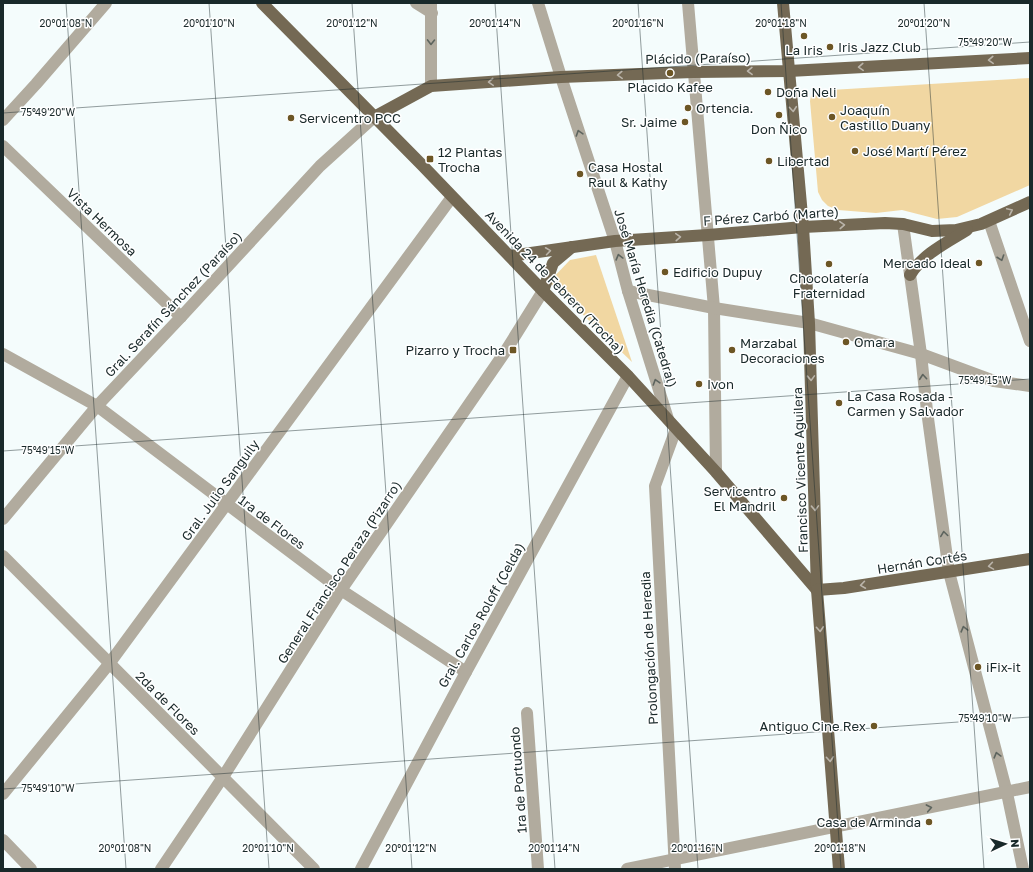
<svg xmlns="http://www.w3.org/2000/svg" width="1033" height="872" font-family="'Golos Text',sans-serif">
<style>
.green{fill:#f1d7a2}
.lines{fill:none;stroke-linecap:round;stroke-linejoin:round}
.minor{stroke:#b1ab9e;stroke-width:12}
.major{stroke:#746954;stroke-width:12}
.oneway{stroke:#5d645e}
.oneway2{stroke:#bab4aa}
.ticks{fill:none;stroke:#19292a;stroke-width:1;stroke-opacity:0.45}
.poi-dot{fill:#6c5625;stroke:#fff;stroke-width:1.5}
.labels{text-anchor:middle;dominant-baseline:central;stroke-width:3;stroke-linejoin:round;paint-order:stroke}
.poi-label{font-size:13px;fill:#19292a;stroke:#fff;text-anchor:start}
.street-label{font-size:13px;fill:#19292a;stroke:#fff}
.ticks-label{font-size:10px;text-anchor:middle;fill:#19292a;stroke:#fff;stroke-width:3;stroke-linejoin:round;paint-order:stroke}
</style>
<rect width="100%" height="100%" fill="#f4fcfc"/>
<g class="green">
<polygon points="1030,78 1030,185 957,217 937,219 902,210 876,213 838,210 828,206 822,200 818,192 810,101 811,96 814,91"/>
<polygon points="596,255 632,362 549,282 570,260"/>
</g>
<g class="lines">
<g class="minor">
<polyline points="416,3 432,13"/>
<polyline points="538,3 561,77 615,241 628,291 668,419"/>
<polyline points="688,3 714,308 716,472"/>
<polyline points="431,86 431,3"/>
<polyline points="3,120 36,84 106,3"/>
<polyline points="3,146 181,317"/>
<polyline points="989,221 1030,341"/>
<polyline points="903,224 921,354 927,411 949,572 1007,793 1023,869"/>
<polyline points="628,291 714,308 809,323 921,354 994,381 1030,386"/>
<polyline points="3,354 97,406 341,590 466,672"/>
<polyline points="3,519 97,406 181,317 320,166 374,117"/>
<polyline points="3,556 314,869"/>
<polyline points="527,713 538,869"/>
<polyline points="3,794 109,664 452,197"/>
<polyline points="3,840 31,869"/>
<polyline points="161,869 223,777 341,590 505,352 543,291"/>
<polyline points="361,869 466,672 628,376"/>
<polyline points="627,869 1030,787"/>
<polyline points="675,869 655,486 676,429"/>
</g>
<g class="major">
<polyline points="262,3 422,165 543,291 628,376 716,472 817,590"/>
<polyline points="783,3 803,227 809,323 817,590 839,869"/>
<polyline points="374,117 431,86 561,77 693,72 789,71 1030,58"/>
<polyline points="510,256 615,241 708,235 803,227 885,223 903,224 932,231 956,230 981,224 1030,202"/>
<path d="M910,275c13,-21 36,-32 57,-45"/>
<polyline points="543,291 553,263 572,247"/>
<polyline points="817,590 844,588 1030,559"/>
</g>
</g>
<defs><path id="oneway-chevron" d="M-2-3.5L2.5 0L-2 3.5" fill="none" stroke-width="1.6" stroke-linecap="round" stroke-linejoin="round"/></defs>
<g class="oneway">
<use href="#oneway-chevron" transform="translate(431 42) rotate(91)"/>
<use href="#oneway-chevron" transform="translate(579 133) rotate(-108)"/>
<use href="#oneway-chevron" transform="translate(619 257) rotate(-105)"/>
<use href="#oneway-chevron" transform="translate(1001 258) rotate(71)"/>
<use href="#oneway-chevron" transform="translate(923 377) rotate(-95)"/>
<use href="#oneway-chevron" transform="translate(656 382) rotate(-107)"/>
<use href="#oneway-chevron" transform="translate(944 534) rotate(-98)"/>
<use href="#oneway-chevron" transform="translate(964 629) rotate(-105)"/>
<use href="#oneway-chevron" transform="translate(997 755) rotate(-105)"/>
<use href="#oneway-chevron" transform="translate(929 808) rotate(-11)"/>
</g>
<g class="oneway2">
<use href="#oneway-chevron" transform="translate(991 60) rotate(177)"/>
<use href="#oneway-chevron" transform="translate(861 67) rotate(177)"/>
<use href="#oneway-chevron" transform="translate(750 71) rotate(179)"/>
<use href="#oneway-chevron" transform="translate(620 75) rotate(177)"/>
<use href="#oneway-chevron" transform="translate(491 82) rotate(176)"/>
<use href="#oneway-chevron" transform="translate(793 109) rotate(85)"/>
<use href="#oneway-chevron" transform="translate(1010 211) rotate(-25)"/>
<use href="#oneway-chevron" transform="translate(842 225) rotate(-3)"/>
<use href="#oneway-chevron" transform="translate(678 237) rotate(-4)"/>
<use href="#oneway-chevron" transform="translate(548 251) rotate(-8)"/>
<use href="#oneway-chevron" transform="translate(811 378) rotate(88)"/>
<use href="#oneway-chevron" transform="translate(815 508) rotate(88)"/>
<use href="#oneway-chevron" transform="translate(991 566) rotate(171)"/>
<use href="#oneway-chevron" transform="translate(863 585) rotate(172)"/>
<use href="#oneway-chevron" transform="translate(820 629) rotate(86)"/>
<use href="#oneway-chevron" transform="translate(830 759) rotate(86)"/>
</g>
<path class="ticks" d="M66,3l60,866M209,3l60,866M352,3l60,866M495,3l60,866M638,3l60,866M781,3l60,866M924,3l60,866M3,113l1027,-71M3,451l1027,-72M3,789l1027,-72"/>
<g class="poi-dot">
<circle cx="804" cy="36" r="4"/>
<circle cx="830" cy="47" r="4"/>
<circle cx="670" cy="73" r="4"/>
<circle cx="768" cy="92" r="4"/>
<circle cx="688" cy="108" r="4"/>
<circle cx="779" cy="115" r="4"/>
<circle cx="832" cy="117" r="4"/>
<circle cx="291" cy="118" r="4"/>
<circle cx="685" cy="122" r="4"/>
<circle cx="855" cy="151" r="4"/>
<rect x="426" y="155" width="8" height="8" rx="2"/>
<circle cx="769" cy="161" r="4"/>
<circle cx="580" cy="174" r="4"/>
<circle cx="979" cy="263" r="4"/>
<circle cx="829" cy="264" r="4"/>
<circle cx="665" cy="272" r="4"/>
<circle cx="846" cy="342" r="4"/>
<rect x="509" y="346" width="8" height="8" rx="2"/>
<circle cx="732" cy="350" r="4"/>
<circle cx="699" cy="384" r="4"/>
<circle cx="839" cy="403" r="4"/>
<circle cx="784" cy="498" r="4"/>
<circle cx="978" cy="667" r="4"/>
<circle cx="874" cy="726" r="4"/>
<circle cx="929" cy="822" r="4"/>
</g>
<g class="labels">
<g class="poi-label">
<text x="838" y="47">Iris Jazz Club</text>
<text x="804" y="50" text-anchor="middle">La Iris</text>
<text x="670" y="87" text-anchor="middle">Placido Kafee</text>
<text x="776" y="92">Doña Neli</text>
<text x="696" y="108">Ortencia.</text>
<text x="840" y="110">Joaquín<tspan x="840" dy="15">Castillo Duany</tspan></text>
<text x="299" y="118">Servicentro PCC</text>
<text x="677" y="122" text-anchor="end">Sr. Jaime</text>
<text x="779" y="129" text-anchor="middle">Don Ñico</text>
<text x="863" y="151">José Martí Pérez</text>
<text x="438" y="152">12 Plantas<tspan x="438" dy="15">Trocha</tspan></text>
<text x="777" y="161">Libertad</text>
<text x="588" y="167">Casa Hostal<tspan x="588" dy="15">Raul &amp; Kathy</tspan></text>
<text x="971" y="263" text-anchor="end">Mercado Ideal</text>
<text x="673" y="272">Edificio Dupuy</text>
<text x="829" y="278" text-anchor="middle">Chocolatería<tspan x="829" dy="15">Fraternidad</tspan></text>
<text x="854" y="342">Omara</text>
<text x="740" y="343">Marzabal<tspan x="740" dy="15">Decoraciones</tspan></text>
<text x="505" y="350" text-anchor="end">Pizarro y Trocha</text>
<text x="707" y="384">Ivon</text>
<text x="847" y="396">La Casa Rosada -<tspan x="847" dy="15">Carmen y Salvador</tspan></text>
<text x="776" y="491" text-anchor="end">Servicentro<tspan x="776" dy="15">El Mandril</tspan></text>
<text x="986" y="667">iFix-it</text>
<text x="866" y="726" text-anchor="end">Antiguo Cine Rex</text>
<text x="921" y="822" text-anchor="end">Casa de Arminda</text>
</g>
<g class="street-label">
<text transform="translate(698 58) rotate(-1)">Plácido (Paraíso)</text>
<text transform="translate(771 216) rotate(-4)">F Pérez Carbó (Marte)</text>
<text transform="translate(102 222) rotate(44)">Vista Hermosa</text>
<text transform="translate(555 282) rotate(46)">Avenida 24 de Febrero (Trocha)</text>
<text transform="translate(646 298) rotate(73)">José María Heredia (Catedral)</text>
<text transform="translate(173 304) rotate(-47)">Gral. Serafín Sánchez (Paraíso)</text>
<text transform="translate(800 470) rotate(-92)">Francisco Vicente Aguilera</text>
<text transform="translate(220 490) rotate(-54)">Gral. Julio Sanguily</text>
<text transform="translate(272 522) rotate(37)">1ra de Flores</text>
<text transform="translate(922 562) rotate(-9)">Hernán Cortés</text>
<text transform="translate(339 572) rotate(-57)">General Francisco Peraza (Pizarro)</text>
<text transform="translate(481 615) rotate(-61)">Gral. Carlos Roloff (Celda)</text>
<text transform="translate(649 648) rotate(-93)">Prolongación de Heredia</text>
<text transform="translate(168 703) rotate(45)">2da de Flores</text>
<text transform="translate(518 780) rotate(-94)">1ra de Portuondo</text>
</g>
</g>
<g class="ticks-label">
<text x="66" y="27">20°01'08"N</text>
<text x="209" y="27">20°01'10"N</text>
<text x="352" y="27">20°01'12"N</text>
<text x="495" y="27">20°01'14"N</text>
<text x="638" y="27">20°01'16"N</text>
<text x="781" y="27">20°01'18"N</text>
<text x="924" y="27">20°01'20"N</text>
<text x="985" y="46">75°49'20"W</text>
<text x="48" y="116">75°49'20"W</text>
<text x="985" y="384">75°49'15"W</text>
<text x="48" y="454">75°49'15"W</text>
<text x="985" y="722">75°49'10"W</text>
<text x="48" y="792">75°49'10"W</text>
<text x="125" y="852">20°01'08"N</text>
<text x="268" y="852">20°01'10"N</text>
<text x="411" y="852">20°01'12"N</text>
<text x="554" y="852">20°01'14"N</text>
<text x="697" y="852">20°01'16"N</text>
<text x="840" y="852">20°01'18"N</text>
</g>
<rect width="1033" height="872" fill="none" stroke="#19292a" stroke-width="8"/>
<g transform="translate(1005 844) rotate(86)" stroke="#ffffff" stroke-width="3" paint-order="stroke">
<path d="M0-3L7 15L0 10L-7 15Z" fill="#19292a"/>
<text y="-6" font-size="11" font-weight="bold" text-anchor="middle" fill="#19292a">N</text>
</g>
</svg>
